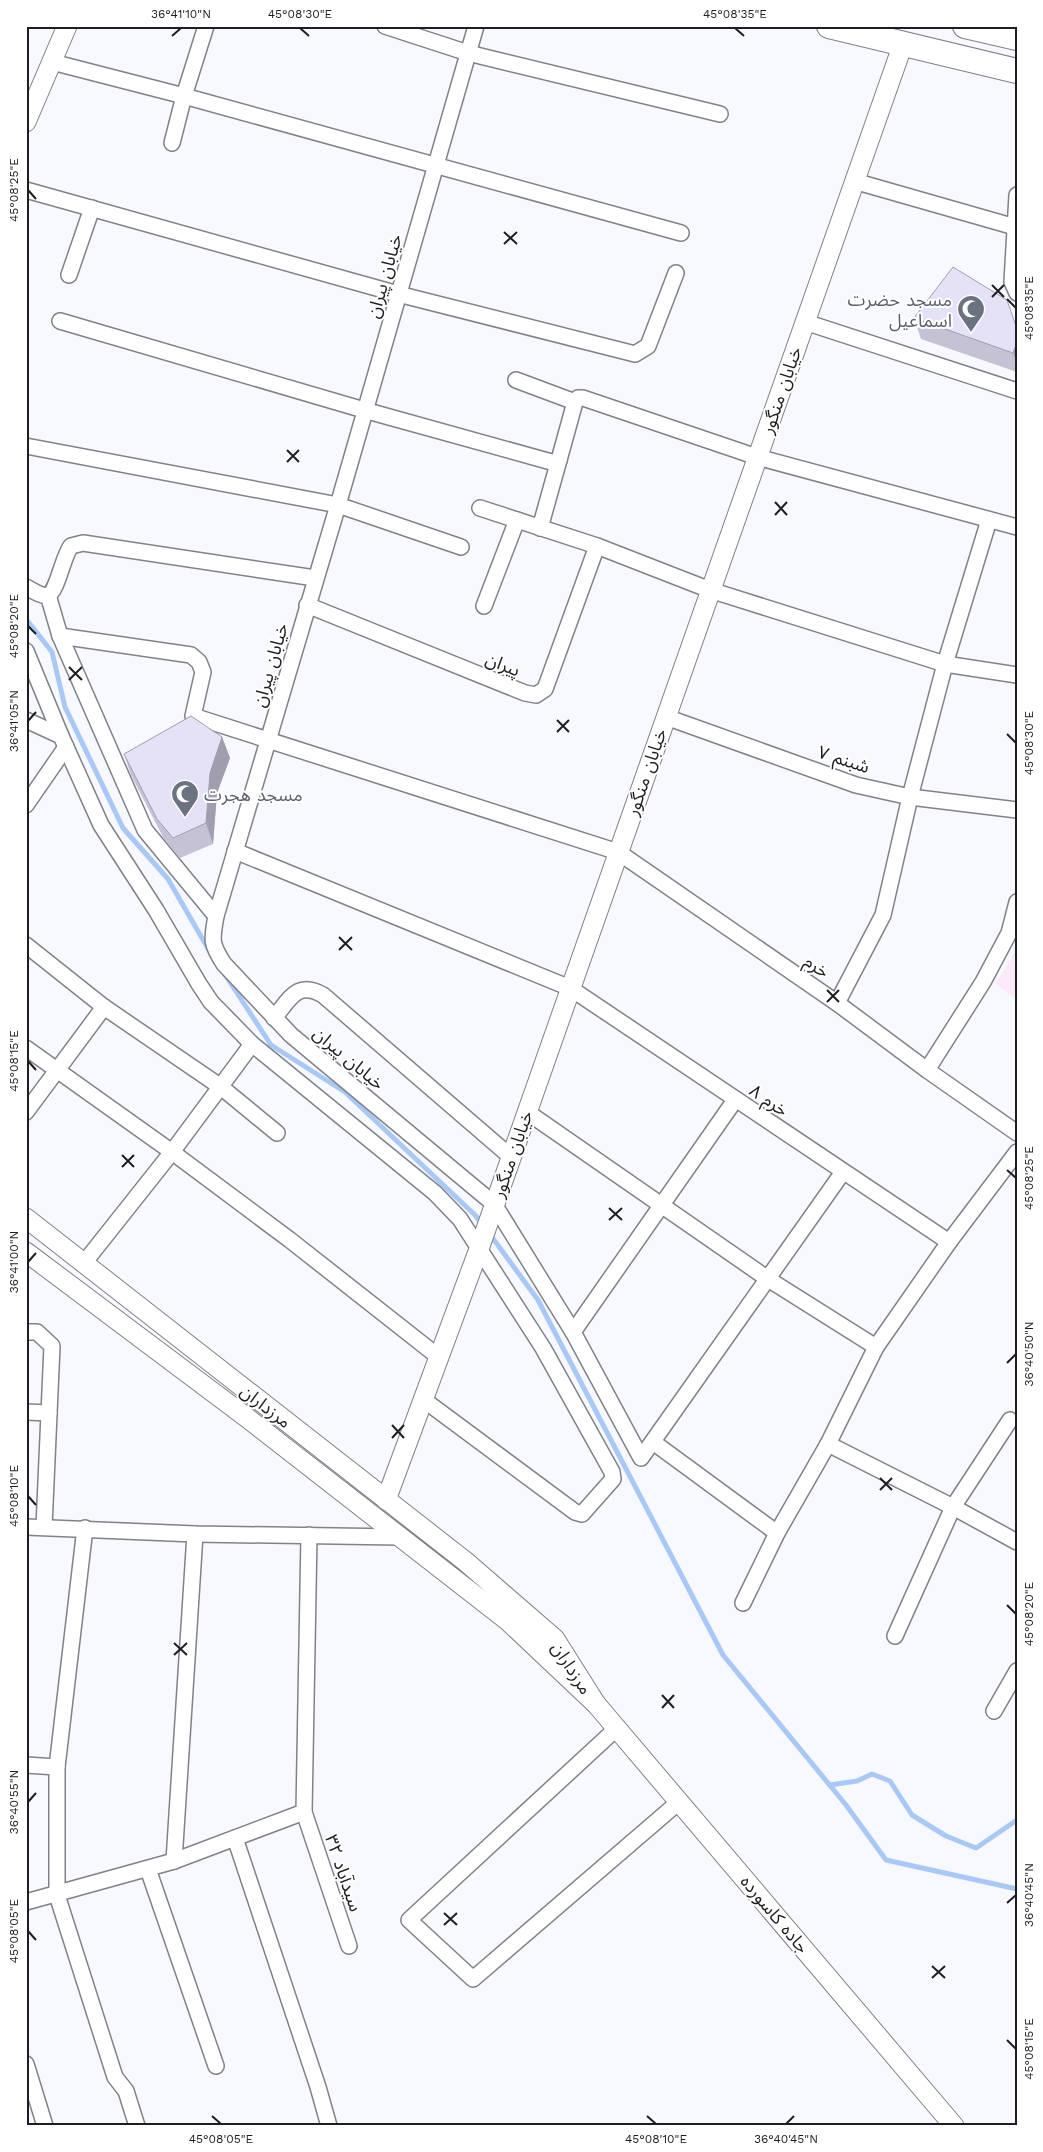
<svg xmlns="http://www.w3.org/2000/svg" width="1043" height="2152" font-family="'Work Sans','Noto Sans Arabic',sans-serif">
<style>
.education{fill:#fce8f9}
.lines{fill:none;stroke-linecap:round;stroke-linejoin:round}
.stream{stroke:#a8c9f7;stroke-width:5}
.minor-casing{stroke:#80828a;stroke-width:18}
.tertiary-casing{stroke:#80828a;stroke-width:21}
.primary-casing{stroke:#80828a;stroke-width:26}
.minor{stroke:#fff;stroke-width:15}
.tertiary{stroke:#fff;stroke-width:19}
.primary{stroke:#fff;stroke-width:24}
.wall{fill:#c5c2d5}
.shaded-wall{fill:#a09eae}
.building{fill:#e5e2f8;stroke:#a09eae}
.ticks{fill:none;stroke:#1d1e21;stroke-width:2}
.labels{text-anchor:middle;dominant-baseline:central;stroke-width:4;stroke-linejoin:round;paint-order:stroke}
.street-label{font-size:18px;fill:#1d1e21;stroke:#fff}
.worship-label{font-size:18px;fill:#5b616d;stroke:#fff;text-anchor:end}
.neatline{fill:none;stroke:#1d1e21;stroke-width:2}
.ticks-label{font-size:12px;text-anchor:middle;fill:#1d1e21}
</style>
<rect width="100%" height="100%" fill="#f7f9fe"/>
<polygon class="education" points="1017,948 1017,1000 996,984"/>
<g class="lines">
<g class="stream">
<polyline points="26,619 52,652 65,707 123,828 168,879 210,952"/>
<polyline points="224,973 271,1045 345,1092 475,1215 482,1224"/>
<polyline points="489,1233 538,1300 723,1655 846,1805 886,1860 1017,1889"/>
<polyline points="830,1785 857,1781 872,1774 890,1781 912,1815 946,1836 976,1848 1017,1820"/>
</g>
<defs>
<g id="minor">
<polyline points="385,26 468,53 720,114"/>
<path d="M476,26l-138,479 -122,411c-4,23 -6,27 8,48l67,71 203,169 79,128"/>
<polyline points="52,62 184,96 681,233"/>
<polyline points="172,143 184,96 206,26"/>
<polyline points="854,181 1015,227"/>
<polyline points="26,190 398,294 635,354 648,346 676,273"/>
<polyline points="1017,195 1012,282 1017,293"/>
<polyline points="69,275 92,208"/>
<polyline points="60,321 364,410 555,463 559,460 575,402 578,398 583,398 757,457 1017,527"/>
<polyline points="805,322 1017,391"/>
<polyline points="516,380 575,402"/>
<polyline points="26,446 338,505 461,547"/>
<polyline points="480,508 597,546 710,590 945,664 1017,675"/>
<polyline points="540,528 559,460"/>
<path d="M26,587c6,3 16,10 22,8 9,-3 15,-39 23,-49l12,-3 232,35"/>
<polyline points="48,595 60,636 145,830 216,916"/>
<polyline points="307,605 525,693 536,695 545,689 597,546"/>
<polyline points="484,606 517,520"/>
<polyline points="60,636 191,655 199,662 203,672 193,716 618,852 837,1003 927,1070 1017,1133"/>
<polyline points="26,651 61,736"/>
<polyline points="666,717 856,785 910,797 1017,810"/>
<polyline points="26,720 61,736 101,825 156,910 199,984 211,1002 252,1044 435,1193 460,1219 543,1348 612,1472 613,1479 582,1514 575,1512 424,1400"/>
<polyline points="26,805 66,747"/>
<polyline points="235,851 570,988 949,1242"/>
<polyline points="26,945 104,1007 221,1087 277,1133"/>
<polyline points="837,1003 883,915 910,797 945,664 989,520"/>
<path d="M274,1018c16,-19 23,-38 49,-23l188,162"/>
<polyline points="26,1048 172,1152 290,1240 440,1358"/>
<polyline points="927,1070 983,982 1009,933 1017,902"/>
<polyline points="735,1100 573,1332 641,1458 843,1172"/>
<polyline points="26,1112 104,1007"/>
<polyline points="527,1112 768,1279 876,1347 828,1444 777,1533 743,1603"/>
<polyline points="84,1263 172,1152 252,1044"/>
<polyline points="26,1332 37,1332 52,1346 44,1527"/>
<polyline points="876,1347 949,1242 1017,1152"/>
<polyline points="26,1412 49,1413"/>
<polyline points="653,1442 777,1533"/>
<polyline points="828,1444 953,1507 1017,1542"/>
<polyline points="26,1527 195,1534 400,1537"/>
<polyline points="85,1528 57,1767 57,1895 115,2077 126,2091 137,2126"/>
<polyline points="895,1636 953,1507 1010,1420"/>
<polyline points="994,1711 1017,1671"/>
<polyline points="617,1728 409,1920 473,1979 680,1801"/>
<polyline points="26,1765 57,1767"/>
<polyline points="304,1812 349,1946"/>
<polyline points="235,1838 318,2087 329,2126"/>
<polyline points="174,1861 195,1534"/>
<polyline points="148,1869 216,2066"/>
<polyline points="26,1902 174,1861 304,1812 309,1535"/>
<polyline points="26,2064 45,2126"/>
</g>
<g id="tertiary">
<polyline points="26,122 67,26"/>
<polyline points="26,1218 465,1561 555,1639 596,1704 508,1621 246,1417 26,1252"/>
<polyline points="386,1500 479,1249 903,44"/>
<polyline points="596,1704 954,2126"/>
</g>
<g id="primary">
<polyline points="829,26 1017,71"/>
<polyline points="965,26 1017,38"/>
</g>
</defs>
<use href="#minor" class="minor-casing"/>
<use href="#tertiary" class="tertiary-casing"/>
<use href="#primary" class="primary-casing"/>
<use href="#minor" class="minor"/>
<use href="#tertiary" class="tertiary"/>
<use href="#primary" class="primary"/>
</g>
<g class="wall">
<polygon points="914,318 1017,328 1017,372 921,339"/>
<polygon points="222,737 230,758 217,793 213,844 180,858 164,839 131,775 124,754"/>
</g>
<g class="shaded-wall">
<polygon points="1017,342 1017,363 1013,353"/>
<polygon points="222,737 230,758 217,793 213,844 206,823 210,773"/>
</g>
<g class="building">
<polygon points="953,267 1007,300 1017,329 1017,342 1013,353 914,318"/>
<polygon points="191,716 222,737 210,773 206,823 173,838 157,819 124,754"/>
</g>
<path class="ticks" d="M300,28l9,8M735,28l9,8M172,36l9,-8M28,190l8,9M504,232l13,12M504,244l13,-12M992,285l12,12M992,297l12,-12M1007,299l9,9M287,450l12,12M287,462l12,-12M775,502l12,13M775,515l12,-13M28,626l8,8M69,667l13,13M69,680l13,-13M557,720l12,12M28,721l8,-9M557,732l12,-12M1007,734l9,9M339,937l13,13M339,950l13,-13M827,990l12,12M827,1002l12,-12M28,1061l8,9M122,1155l12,12M122,1167l12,-12M1007,1170l9,8M609,1208l13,12M609,1220l13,-12M28,1262l8,-9M1007,1363l9,-9M392,1425l12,13M392,1438l12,-13M880,1478l12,12M880,1490l12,-12M28,1496l8,9M1007,1605l9,9M174,1643l13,12M174,1655l13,-12M662,1695l12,13M662,1708l12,-13M28,1802l8,-9M1007,1903l9,-8M444,1913l13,12M444,1925l13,-12M28,1931l8,9M932,1966l13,12M932,1978l13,-12M1007,2040l9,9M212,2116l9,8M647,2116l9,8M786,2124l8,-8"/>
<defs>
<symbol id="mosque-pin" viewBox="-11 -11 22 30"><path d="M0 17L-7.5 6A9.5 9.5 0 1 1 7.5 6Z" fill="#6b7280" stroke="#fff"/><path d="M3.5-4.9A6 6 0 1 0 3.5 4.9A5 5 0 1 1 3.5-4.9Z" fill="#fff"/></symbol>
</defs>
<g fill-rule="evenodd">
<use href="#mosque-pin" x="955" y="293" width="32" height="43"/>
<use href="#mosque-pin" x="169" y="778" width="32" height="43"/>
</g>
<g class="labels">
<g class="street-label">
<text transform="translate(384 276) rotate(-74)">خیابان پیران</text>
<text transform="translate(781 390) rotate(-71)">خیابان منگور</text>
<text transform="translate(503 664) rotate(22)">پیران</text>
<text transform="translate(270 665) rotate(-74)">خیابان پیران</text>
<text transform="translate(844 759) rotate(18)">شبنم ۷</text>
<text transform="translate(646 772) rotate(-71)">خیابان منگور</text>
<text transform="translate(817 966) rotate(34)">خرم</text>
<text transform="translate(349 1058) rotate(40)">خیابان پیران</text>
<text transform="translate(769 1100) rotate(34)">خرم ۸</text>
<text transform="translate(512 1154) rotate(-71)">خیابان منگور</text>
<text transform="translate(266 1406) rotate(38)">مرزداران</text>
<text transform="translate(572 1668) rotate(57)">مرزداران</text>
<text transform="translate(344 1873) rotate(71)">سیدآباد ۳۲</text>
<text transform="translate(775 1914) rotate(50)">جاده کاسورده</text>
</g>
<g class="worship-label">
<text x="952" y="299">مسجد حضرت<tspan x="952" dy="21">اسماعیل</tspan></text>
<text x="204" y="794" text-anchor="start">مسجد هجرت</text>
</g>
</g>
<rect width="1043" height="2152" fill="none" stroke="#ffffff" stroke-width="55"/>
<rect x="28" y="28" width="988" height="2096" class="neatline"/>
<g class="ticks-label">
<text x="181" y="18">36°41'10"N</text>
<text x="300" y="18">45°08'30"E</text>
<text x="735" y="18">45°08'35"E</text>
<text transform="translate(14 190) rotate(-90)" y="4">45°08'25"E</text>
<text transform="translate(1029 308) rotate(-90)" y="4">45°08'35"E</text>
<text transform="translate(14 626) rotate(-90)" y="4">45°08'20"E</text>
<text transform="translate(14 721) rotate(-90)" y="4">36°41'05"N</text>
<text transform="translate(1029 743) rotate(-90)" y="4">45°08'30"E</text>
<text transform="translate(14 1061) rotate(-90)" y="4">45°08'15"E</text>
<text transform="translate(1029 1178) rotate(-90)" y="4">45°08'25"E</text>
<text transform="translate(14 1262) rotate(-90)" y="4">36°41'00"N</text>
<text transform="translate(1029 1354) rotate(-90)" y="4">36°40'50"N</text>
<text transform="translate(14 1496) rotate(-90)" y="4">45°08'10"E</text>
<text transform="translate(1029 1614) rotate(-90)" y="4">45°08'20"E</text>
<text transform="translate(14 1802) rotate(-90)" y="4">36°40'55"N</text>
<text transform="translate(1029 1895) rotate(-90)" y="4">36°40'45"N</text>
<text transform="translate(14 1931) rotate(-90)" y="4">45°08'05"E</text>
<text transform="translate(1029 2049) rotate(-90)" y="4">45°08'15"E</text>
<text x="221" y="2143">45°08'05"E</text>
<text x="656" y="2143">45°08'10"E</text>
<text x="786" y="2143">36°40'45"N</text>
</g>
</svg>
